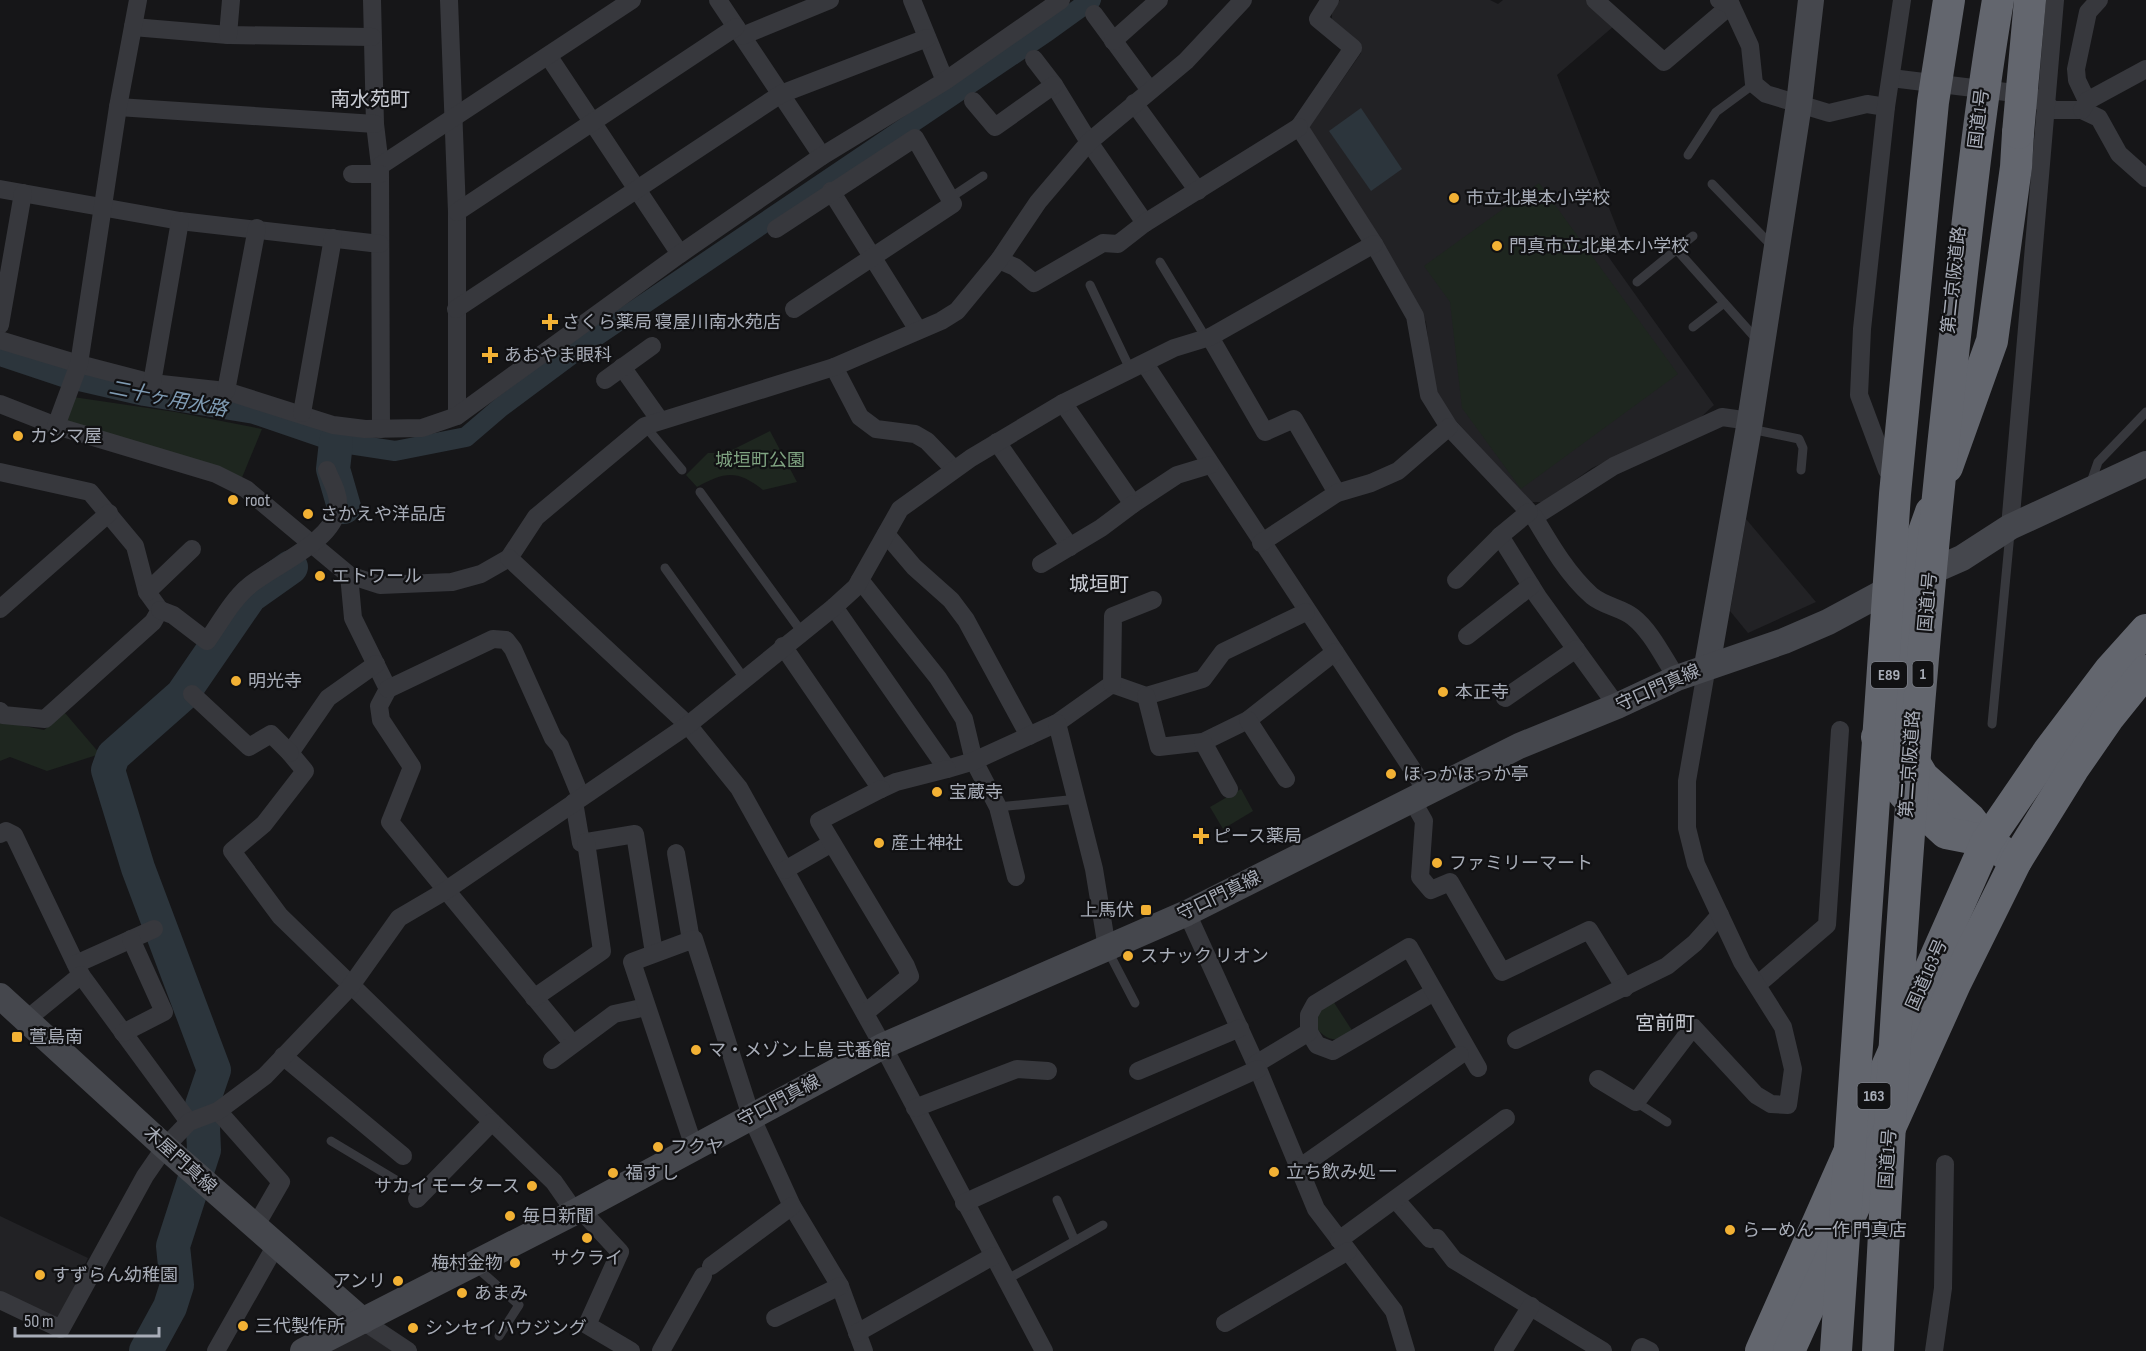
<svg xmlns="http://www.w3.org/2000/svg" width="2146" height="1351" font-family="'Sofia Sans Condensed','Noto Sans JP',sans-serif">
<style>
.built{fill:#222225}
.green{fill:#1e261f}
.water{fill:#2c353c}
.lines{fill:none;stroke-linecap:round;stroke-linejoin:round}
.canal{stroke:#2c353c;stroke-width:20}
.river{stroke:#2c353c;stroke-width:34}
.lane{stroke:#37383d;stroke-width:9}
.street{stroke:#37383d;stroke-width:18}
.secondary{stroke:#45474d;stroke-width:26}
.highway{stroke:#63666e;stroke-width:32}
.highway-bridge{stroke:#63666e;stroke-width:32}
.poi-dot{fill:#f2b134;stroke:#111113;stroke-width:2}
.labels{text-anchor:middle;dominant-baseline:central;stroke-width:4.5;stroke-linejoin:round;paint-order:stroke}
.shield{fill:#111113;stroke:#7b7e86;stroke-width:1.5}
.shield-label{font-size:16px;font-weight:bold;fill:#a8adb8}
.street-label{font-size:18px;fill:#a8adb8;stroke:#111113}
.poi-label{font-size:18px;fill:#a8adb8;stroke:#111113;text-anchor:start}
.park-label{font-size:18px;fill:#7fa381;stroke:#111113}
.neighbourhood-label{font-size:20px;fill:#c9ccd4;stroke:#111113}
.water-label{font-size:20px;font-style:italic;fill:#7f9bb3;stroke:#111113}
</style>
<rect width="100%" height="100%" fill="#161618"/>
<g class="built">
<polygon points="1340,0 1490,0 1498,4 1503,0 1588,0 1614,26 1557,75 1622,241 1605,252 1714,405 1700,418 1592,468 1544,502 1531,502 1455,420 1434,391 1426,322 1308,129 1361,53 1358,41 1332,20 1332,10"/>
<polygon points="1746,519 1816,602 1748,633 1730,611"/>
<polygon points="0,1216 88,1258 59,1319 0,1292"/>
<polygon points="359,1333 371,1335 394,1351 328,1351"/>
</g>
<g class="green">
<polygon points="1539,183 1678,374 1521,489 1462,408 1450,302 1424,266"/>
<polygon points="73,397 175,412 262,429 241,480 65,422"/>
<path d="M770,431l27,51 -34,8c-26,-21 -39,-18 -66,-3l-11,-12 22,-22h18z"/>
<polygon points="65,713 100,754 47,771 10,757 0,761 0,721 44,730"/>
<polygon points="1241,789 1253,811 1223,829 1210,807"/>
<path d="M1333,1001l20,31c-16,9 -23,11 -36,-3 0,-16 3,-20 16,-28z"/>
</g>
<polygon class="water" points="1361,108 1402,169 1371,191 1329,131"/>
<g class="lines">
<polyline class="canal" points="0,356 66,378 144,396 254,414 336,442 395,451 466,437 501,407 595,337 1048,31 1091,0"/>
<g class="river">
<polyline points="336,442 333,469 344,507"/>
<polyline points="146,1351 170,1307 177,1285 173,1246 204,1150 202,1105 214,1070 138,868 108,770 113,756 182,695 250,596 291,567"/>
</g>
<g class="lane">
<polyline points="1688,155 1716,112 1754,84"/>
<polyline points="1712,184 1773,247"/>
<polyline points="950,198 983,176"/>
<polyline points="1677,250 1759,342"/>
<polyline points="1160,262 1206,338"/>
<polyline points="1637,282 1693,236"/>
<polyline points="1090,285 1131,371"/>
<polyline points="1693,327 1724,303"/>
<polyline points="645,426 682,470"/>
<polyline points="1751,429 1799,439 1803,448 1801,470"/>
<polyline points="2090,485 2098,462 2146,412"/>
<polyline points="700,492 801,631"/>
<polyline points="665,568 744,678"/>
<polyline points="1992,724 2010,533"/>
<polyline points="998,807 1078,799"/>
<polyline points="1107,949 1135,1003"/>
<polyline points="1636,1102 1667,1122"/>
<polyline points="331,1141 421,1195"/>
<polyline points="1057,1200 1075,1241"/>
<polyline points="475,1266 519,1305 499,1336"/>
<polyline points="1006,1280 1103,1225"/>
</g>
<g class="street">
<polyline points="372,0 375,124 380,166 381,429"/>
<polyline points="449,0 457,212 457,416"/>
<polyline points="718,0 822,156"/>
<polyline points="912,0 945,81"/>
<polyline points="1330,0 1318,19 1353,48 1299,127 1374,244 1415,316 1429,395 1449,427 1534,517 1614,466 1722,417 1750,421"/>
<polyline points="1595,0 1664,62 1731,5"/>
<polyline points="1719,0 1731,5 1750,46 1754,84 1766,94 1829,113 1867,104 1886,107"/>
<polyline points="1094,14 1149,89"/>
<polyline points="133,27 228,35 372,37"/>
<polyline points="228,35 231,0"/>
<polyline points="742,36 830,0"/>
<polyline points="1113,41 1159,0"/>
<polyline points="549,57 680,254"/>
<polyline points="1034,59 1054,85 1089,142 1145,223"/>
<polyline points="1891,78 2031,95 2054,110 2082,110 2099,118 2119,154 2146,178"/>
<polyline points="973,101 995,127 1054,85"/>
<polyline points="2087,101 2077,80 2076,69 2088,12 2099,0"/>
<polyline points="1134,103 1198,191"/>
<polyline points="118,107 375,124"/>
<polyline points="2082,110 2087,101 2146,69"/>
<polyline points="380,166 632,0"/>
<polyline points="352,174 380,174"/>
<polyline points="0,189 180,221 380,244"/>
<polyline points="831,191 918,330"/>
<polyline points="457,212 736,27"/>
<polyline points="776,229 915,138 953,204 794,309"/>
<polyline points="999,260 1015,267 1034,283 1103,243 1118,244 1145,223 1299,127"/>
<polyline points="456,309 781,94 927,38"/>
<polyline points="0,325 23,193"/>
<polyline points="1210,337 1265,432 1294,419 1337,493"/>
<polyline points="0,340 79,364 152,383 226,391 333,425 365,429 422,428 457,416 680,254 822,156 945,81 1061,0"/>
<polyline points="1145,364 1428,793"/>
<polyline points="622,367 659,419"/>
<polyline points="834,367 860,417 876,429 915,434 927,441 954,469"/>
<polyline points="605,380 652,346"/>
<polyline points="152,383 180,221"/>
<polyline points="226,391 257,228"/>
<polyline points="1063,403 1133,504 1177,475 1210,465"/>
<polyline points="0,404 56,426 216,474 246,489 349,575 380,585 452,582 481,574 509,558 536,517 645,426 834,367 941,321 957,311 999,260 1038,202 1089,142 1186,61 1243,0"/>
<polyline points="302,413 333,238"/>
<polyline points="56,426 79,364 118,107 138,0"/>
<polyline points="997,442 1070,547"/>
<polyline points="1887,470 1859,395 1862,329 1886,107 1902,0"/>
<polyline points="0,472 90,492 135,546 147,592 160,610 153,622 45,719 3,715 0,711"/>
<path d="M1534,517c16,27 34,58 58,79 12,10 30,12 41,21 19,15 31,42 44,61"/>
<polyline points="2010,527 2055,0"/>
<polyline points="886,534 914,567 951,600 966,620 1029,736"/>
<polyline points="1500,536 1538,597 1617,706"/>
<polyline points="1261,543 1337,493 1371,483 1398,471 1449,427"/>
<polyline points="509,558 688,725 739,788 883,1046 1044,1351"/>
<polyline points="1041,564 1101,528 1133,504"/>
<polyline points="349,575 353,618 388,689 379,706 381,720 412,767 390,822 572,1043"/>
<polyline points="860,580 938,678 964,719 974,761 998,807 1016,877"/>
<polyline points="1456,580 1500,536 1529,512"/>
<polyline points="147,592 192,549"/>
<polyline points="834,607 947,769 974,761 1057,723 1112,684 1146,696 1203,679 1223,652 1306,612"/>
<polyline points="0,609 109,513"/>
<path d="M160,610l13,5 34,26c13,-18 25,-41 42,-55 25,-21 87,-45 89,-81 1,-12 -7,-24 -11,-35"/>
<polyline points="1467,636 1531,586"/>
<polyline points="783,646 881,789 896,782 947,769"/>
<polyline points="376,664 328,698 290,753 305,771 264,824 232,851 280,916 554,1182 575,1212"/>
<polyline points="1112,684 1113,616 1153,600"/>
<polyline points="388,689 493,639 506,640 513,649 553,738 560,746 581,797"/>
<polyline points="192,694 249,747 271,734 290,753"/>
<polyline points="1146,696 1159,747 1203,742 1248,720 1335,652"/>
<polyline points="1505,698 1576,649"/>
<polyline points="1248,720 1286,779"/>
<polyline points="1057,723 1094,869 1107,948"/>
<polyline points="1203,742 1229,789"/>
<polyline points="1412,800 1424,821 1420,877 1431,890 1450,882 1502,972 1589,930 1625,988"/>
<polyline points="574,802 581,843 635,834 654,953"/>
<polyline points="0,834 6,831 14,835 81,975 189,1122"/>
<polyline points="676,853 691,940"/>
<polyline points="785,870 832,843"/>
<polyline points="1187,913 1258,1069 1316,1209 1394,1311 1406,1351"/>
<polyline points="76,964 154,929"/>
<polyline points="1757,985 1827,925 1840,730"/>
<polyline points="534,998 602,951 586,842"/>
<polyline points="865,1013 910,976 906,966 819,821 881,789"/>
<polyline points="26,1020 81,975"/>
<polyline points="1309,1032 1317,1045 1333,1051 1434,992"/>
<polyline points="123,1033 164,1012 131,939"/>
<polyline points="1516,1040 1667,966 1695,943 1720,915"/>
<polyline points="283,1056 403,1156"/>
<polyline points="552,1060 614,1014 646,1007"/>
<polyline points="1256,1064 1309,1032 1309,1015 1315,1004 1409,947 1478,1068"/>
<polyline points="1138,1071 1240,1028"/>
<polyline points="1598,1079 1636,1102 1693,1027 1756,1095 1771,1104 1788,1105 1793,1069 1783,1027 1742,962 1696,864 1687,828 1687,781 1707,666"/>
<polyline points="915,1108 1017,1069 1048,1071"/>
<polyline points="218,1111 281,1182 255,1227"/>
<polyline points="694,1147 632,962 694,939 751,1116 792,1206 840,1286 864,1351"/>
<polyline points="1299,1168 1460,1055"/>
<polyline points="417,1199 492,1122"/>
<polyline points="1396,1200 1430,1239 1437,1238 1454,1260 1603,1351"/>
<polyline points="964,1203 1258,1069"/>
<polyline points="580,1209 620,1252 587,1325 631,1351"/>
<polyline points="1339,1240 1506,1118"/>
<polyline points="711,1266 792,1206"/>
<polyline points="0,1300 61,1329 145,1176 165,1147 189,1122 218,1111 265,1076 350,987 399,918 445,891 688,725 834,607 856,587 900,509 971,458 1063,403 1174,348 1210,337 1374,244"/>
<polyline points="775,1318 840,1286"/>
<polyline points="363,1321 408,1351"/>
<polyline points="1225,1323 1348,1251"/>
<polyline points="857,1333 993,1256"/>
<polyline points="216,1351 276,1245"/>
<polyline points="661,1351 703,1276"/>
<polyline points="1503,1351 1531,1306"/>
<polyline points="1640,1351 1642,1347 1650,1351"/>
<polyline points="1934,1351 1943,1288 1945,1164"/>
</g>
<g class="secondary">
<polyline points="1707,666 1750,421 1799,104 1811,0"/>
<polyline points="0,996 165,1147 363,1321"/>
<polyline points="303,1351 575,1212 883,1046 1187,913 1519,746 1617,706 1677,678 1784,641 1828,622 1880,594 1962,558 2010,527 2146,464"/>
</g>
<g class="highway">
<polyline points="1947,467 1992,341 2016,167 2018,133"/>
<polyline points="1931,512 1906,582 1902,723 1904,745 1923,777 1970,819 1987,841 2016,861"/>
<polyline points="1877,737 1886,771 1904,794 1946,833 1987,841"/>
<polyline points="1761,1351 1987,841 2048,752 2110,670 2146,630"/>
<polyline points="1789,1351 1955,984 2016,861 2073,769 2109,717 2146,671"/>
</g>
<g class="highway-bridge">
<polyline points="2018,133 2030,0"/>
<polyline points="1836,1351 1895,494 1933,102 1949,0"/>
<path d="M1878,1351c16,-327 37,-654 73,-979 14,-124 26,-249 47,-372"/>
</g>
</g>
<g class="poi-dot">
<circle cx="1454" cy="198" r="6"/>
<circle cx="1497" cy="246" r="6"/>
<path d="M547 313h6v6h6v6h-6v6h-6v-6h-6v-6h6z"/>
<path d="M487 346h6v6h6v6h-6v6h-6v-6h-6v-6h6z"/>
<circle cx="18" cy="436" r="6"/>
<circle cx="233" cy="500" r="6"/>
<circle cx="308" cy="514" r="6"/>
<circle cx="320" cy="576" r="6"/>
<circle cx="236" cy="681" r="6"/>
<circle cx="1443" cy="692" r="6"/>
<circle cx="1391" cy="774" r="6"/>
<circle cx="937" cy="792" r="6"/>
<path d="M1198 827h6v6h6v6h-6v6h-6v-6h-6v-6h6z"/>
<circle cx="879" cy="843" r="6"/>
<circle cx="1437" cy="863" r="6"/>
<rect x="1140" y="904" width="12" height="12" rx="3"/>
<circle cx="1128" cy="956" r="6"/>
<rect x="11" y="1031" width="12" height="12" rx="3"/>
<circle cx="696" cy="1050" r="6"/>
<circle cx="658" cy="1147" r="6"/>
<circle cx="1274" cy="1172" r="6"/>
<circle cx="613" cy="1173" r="6"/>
<circle cx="532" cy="1186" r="6"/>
<circle cx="510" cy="1216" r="6"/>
<circle cx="1730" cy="1230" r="6"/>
<circle cx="587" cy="1238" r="6"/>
<circle cx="515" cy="1263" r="6"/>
<circle cx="40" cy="1275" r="6"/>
<circle cx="398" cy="1281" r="6"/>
<circle cx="462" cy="1293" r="6"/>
<circle cx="243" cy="1326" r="6"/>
<circle cx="413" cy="1328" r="6"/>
</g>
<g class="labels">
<g class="shield">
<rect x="1912.5" y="661" width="21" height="26" rx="4.5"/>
<rect x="1871" y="662" width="36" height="26" rx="4.5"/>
<rect x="1857.5" y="1083" width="33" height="26" rx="4.5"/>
</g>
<g class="shield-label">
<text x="1923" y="674">1</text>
<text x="1889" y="675">E89</text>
<text x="1874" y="1096">163</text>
</g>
<g class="street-label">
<text transform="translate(1979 119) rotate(-83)">国道1号</text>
<text transform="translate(1954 280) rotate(-84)">第二京阪道路</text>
<text transform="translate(1928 602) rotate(-85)">国道1号</text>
<text transform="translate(1658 688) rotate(-24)">守口門真線</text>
<text transform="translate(1910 764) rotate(-86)">第二京阪道路</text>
<text transform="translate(1219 896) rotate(-26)">守口門真線</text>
<text transform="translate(1927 975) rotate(-66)">国道163号</text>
<text transform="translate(779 1101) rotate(-28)">守口門真線</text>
<text transform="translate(1888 1159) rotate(-86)">国道1号</text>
<text transform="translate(180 1160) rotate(42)">木屋門真線</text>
</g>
<g class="poi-label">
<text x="1466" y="198">市立北巣本小学校</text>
<text x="1509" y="246">門真市立北巣本小学校</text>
<text x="562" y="322">さくら薬局 寝屋川南水苑店</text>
<text x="504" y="355">あおやま眼科</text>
<text x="30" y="436">カシマ屋</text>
<text x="245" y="500">root</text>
<text x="320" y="514">さかえや洋品店</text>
<text x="332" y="576">エトワール</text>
<text x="248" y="681">明光寺</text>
<text x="1455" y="692">本正寺</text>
<text x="1403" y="774">ほっかほっか亭</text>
<text x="949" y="792">宝蔵寺</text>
<text x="1213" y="836">ピース薬局</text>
<text x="891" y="843">産土神社</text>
<text x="1449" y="863">ファミリーマート</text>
<text x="1134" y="910" text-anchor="end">上馬伏</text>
<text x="1140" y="956">スナック リオン</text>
<text x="29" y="1037">萱島南</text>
<text x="708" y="1050">マ・メゾン上島 弐番館</text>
<text x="670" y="1147">フクヤ</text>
<text x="1286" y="1172">立ち飲み処 一</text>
<text x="625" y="1173">福すし</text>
<text x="520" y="1186" text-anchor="end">サカイ モータース</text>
<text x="522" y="1216">毎日新聞</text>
<text x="1742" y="1230">らーめん一作 門真店</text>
<text x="587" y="1258" text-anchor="middle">サクライ</text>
<text x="503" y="1263" text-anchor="end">梅村金物</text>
<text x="52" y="1275">すずらん幼稚園</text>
<text x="386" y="1281" text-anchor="end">アンリ</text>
<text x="474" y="1293">あまみ</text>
<text x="255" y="1326">三代製作所</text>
<text x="425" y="1328">シンセイハウジング</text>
</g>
<g class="park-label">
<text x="760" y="460">城垣町公園</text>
</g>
<g class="neighbourhood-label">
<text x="370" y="100">南水苑町</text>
<text x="1099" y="585">城垣町</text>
<text x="1665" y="1024">宮前町</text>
</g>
<g class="water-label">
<text transform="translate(168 399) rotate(11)">二十ヶ用水路</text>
</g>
</g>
<path d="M15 1327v9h144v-9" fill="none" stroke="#a8adb8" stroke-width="3"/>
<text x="24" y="1327" font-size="18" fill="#a8adb8" stroke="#111113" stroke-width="4.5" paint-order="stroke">50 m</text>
</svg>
